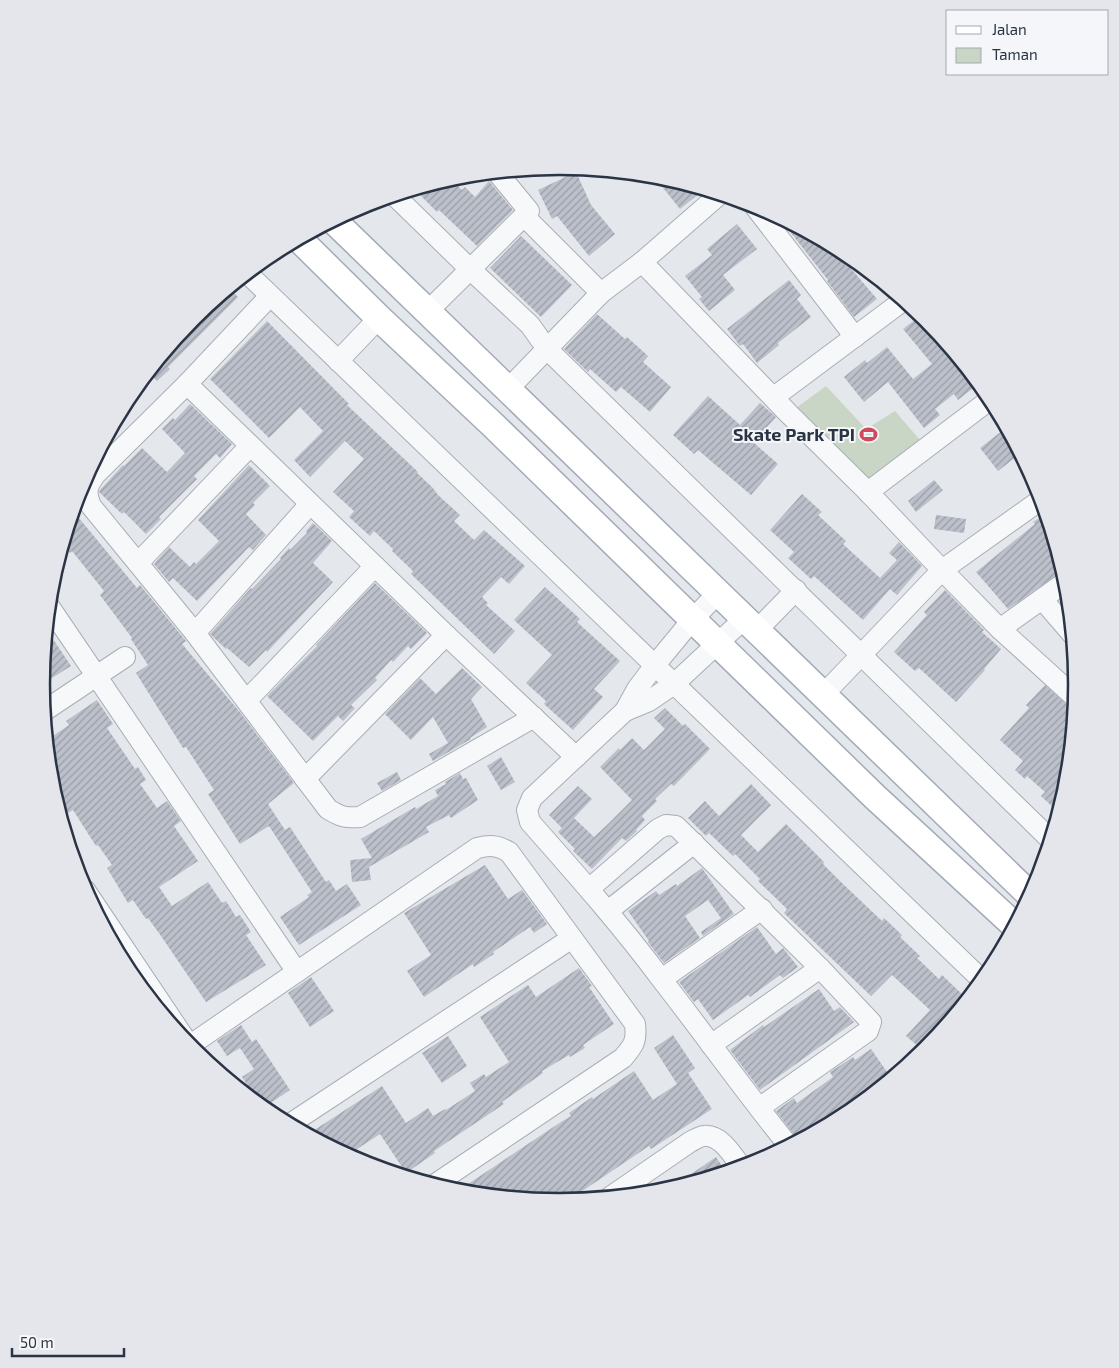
<svg xmlns="http://www.w3.org/2000/svg" width="1119" height="1368" font-family="'Exo 2',sans-serif">
<style>
.green{fill:#c9d6c5}
.building{fill:url(#building-hatch)}
.lines{fill:none;stroke-linecap:round;stroke-linejoin:round}
.minor-casing{stroke:#a9aeb7;stroke-width:22}
.major-casing{stroke:#a3abb8;stroke-width:29}
.minor{stroke:#f7f8fa;stroke-width:20}
.major{stroke:#fff;stroke-width:26}
.labels{text-anchor:middle;dominant-baseline:central;stroke-width:4;stroke-linejoin:round;paint-order:stroke}
.poi-label{font-size:18px;font-weight:bold;fill:#2b3445;stroke:#f4f6f9;text-anchor:end}
.rim{fill:none;stroke:#2b3445;stroke-width:2.5}
</style>
<defs>
<pattern id="building-hatch" width="6" height="6" patternUnits="userSpaceOnUse" patternTransform="scale(1.25)"><rect width="6" height="6" fill="#bbc0ca"/><path d="M-1 1l2-2M0 6l6-6M5 7l2-2" fill="none" stroke="#989da6"/></pattern>
</defs>
<rect width="100%" height="100%" fill="#e4e7ec"/>
<polygon class="green" points="826,386 866,429 895,411 920,440 867,480 796,408"/>
<g class="building">
<polygon points="576,172 591,205 615,234 589,256 557,216 552,219 538,190"/>
<polygon points="450,178 462,190 465,187 475,197 489,181 513,210 477,246 439,210 437,212 414,189"/>
<polygon points="668,178 687,184 705,189 680,209 660,184"/>
<polygon points="777,215 827,242 846,266 848,265 877,299 854,317 827,281 828,280"/>
<polygon points="737,224 757,249 723,275 735,290 709,311 699,299 702,297 685,276 712,255 707,249"/>
<polygon points="521,236 572,285 541,317 490,268"/>
<polygon points="789,280 801,295 797,299 811,317 778,343 779,345 757,363 743,344 740,346 727,329"/>
<polygon points="229,288 238,297 168,367 170,369 157,381 148,372 193,317 206,307 208,308"/>
<polygon points="597,314 625,339 627,337 648,356 643,362 671,387 650,412 621,387 616,392 590,369 588,372 564,349"/>
<polygon points="921,315 977,385 958,400 954,394 935,409 940,415 924,428 888,382 864,402 844,377 865,360 867,363 887,347 913,379 932,364 903,329"/>
<polygon points="267,321 349,404 347,405 418,472 417,473 432,487 438,495 460,515 454,521 474,540 484,530 525,566 509,584 501,577 482,597 488,603 486,605 515,631 494,654 411,574 413,571 392,551 393,549 374,531 370,536 349,517 354,511 333,492 364,459 345,441 310,477 294,460 323,431 300,407 269,438 210,379"/>
<polygon points="708,396 740,425 760,403 776,417 753,442 778,464 751,495 698,450 694,454 673,435"/>
<polygon points="190,404 232,444 220,458 216,454 194,476 197,479 159,517 161,519 146,534 124,512 122,514 99,492 100,490 123,465 124,466 142,448 167,472 185,453 162,429 173,418 175,420"/>
<polygon points="1007,427 1021,453 998,471 980,448"/>
<polygon points="249,465 270,486 253,503 255,505 246,514 266,535 253,550 249,547 197,601 173,578 169,582 154,564 169,547 190,567 194,562 196,564 219,541 198,520"/>
<polygon points="934,480 943,490 916,512 908,501"/>
<polygon points="802,494 822,512 818,515 846,541 843,544 880,578 897,560 889,553 899,542 922,566 897,595 890,589 863,620 814,576 811,579 788,558 794,552 770,530"/>
<polygon points="1047,513 1064,570 1008,609 976,572 1035,524 1033,522"/>
<polygon points="936,515 966,519 964,533 934,529"/>
<polygon points="78,517 137,588 140,585 186,641 182,644 239,711 294,783 268,804 285,830 290,827 326,882 329,880 336,891 347,884 361,905 299,945 280,917 309,897 307,895 312,892 269,826 240,844 208,794 214,790 186,747 183,748 136,673 148,665 131,639 132,638 100,595 104,591 72,551 70,553 63,544 69,524"/>
<polygon points="313,523 332,541 313,563 333,582 267,652 266,650 249,667 227,648 226,649 210,634 251,588 252,589 281,559 280,558 289,548 290,550 307,533 306,531"/>
<polygon points="375,583 427,633 411,649 408,646 393,662 391,660 375,678 377,680 351,705 355,708 343,721 338,716 313,741 267,696 317,646 316,645"/>
<polygon points="545,587 580,619 577,622 620,661 594,689 603,697 573,730 544,704 546,701 526,683 552,655 514,620"/>
<polygon points="945,590 984,630 982,632 1001,649 984,669 985,670 956,702 919,668 915,671 894,652 927,615 924,612"/>
<polygon points="47,630 71,666 41,685 41,684"/>
<polygon points="462,668 482,687 471,699 487,727 470,738 471,739 433,761 429,754 448,743 433,717 411,740 385,714 420,678 436,694"/>
<polygon points="1045,685 1075,712 1068,785 1059,813 1041,796 1045,792 1027,776 1025,779 1015,770 1023,761 1000,740 1029,708 1026,705"/>
<polygon points="97,700 113,724 107,728 135,769 138,767 146,780 140,784 157,808 167,801 181,821 174,826 198,861 159,887 172,906 208,882 222,903 226,901 236,917 240,915 251,932 246,935 266,965 206,1002 161,936 148,918 146,919 133,900 128,903 107,868 112,865 98,845 96,846 73,810 68,813 58,797 61,795 51,780 47,740 69,725 66,721"/>
<polygon points="665,708 683,726 685,724 710,749 674,786 671,784 655,799 657,801 642,816 645,820 636,830 637,831 626,841 622,838 592,869 573,851 575,849 558,832 562,828 549,815 578,786 592,799 574,818 594,837 607,825 632,800 600,767 619,748 620,750 632,738 644,750 665,729 654,718"/>
<polygon points="501,757 515,782 501,790 487,766"/>
<polygon points="397,772 401,780 382,791 377,783"/>
<polygon points="460,773 463,779 466,778 478,800 451,818 449,815 426,827 429,832 369,867 371,880 352,882 350,860 372,858 361,839 415,807 416,809 438,796 435,790 446,784 445,782"/>
<polygon points="751,784 771,805 741,835 758,852 786,824 824,862 823,864 843,884 882,921 884,918 902,935 900,937 920,956 917,958 939,979 942,975 963,995 959,998 964,1004 946,1026 941,1021 918,1046 906,1036 930,1010 892,975 871,996 784,913 787,909 758,881 760,879 735,854 733,856 709,833 706,836 688,818 705,801 719,816"/>
<polygon points="485,865 508,899 522,890 547,924 534,933 530,927 493,952 494,954 474,967 473,964 424,997 407,971 431,955 404,913"/>
<polygon points="702,868 734,914 703,936 701,932 721,918 708,900 685,916 700,938 664,963 648,942 649,941 628,911 656,891 659,895 676,884 677,886"/>
<polygon points="757,927 776,954 783,948 798,967 783,978 780,975 750,997 748,995 713,1020 698,999 694,1002 679,982"/>
<polygon points="579,968 592,986 589,987 614,1024 583,1045 585,1048 570,1057 569,1055 542,1071 543,1073 502,1102 504,1104 434,1151 435,1153 406,1173 380,1134 357,1149 367,1164 326,1144 316,1129 382,1086 406,1123 428,1108 433,1116 445,1109 446,1110 475,1091 470,1083 484,1074 486,1077 509,1062 480,1017 528,985 536,997"/>
<polygon points="311,977 334,1011 310,1027 288,993"/>
<polygon points="819,989 834,1011 840,1007 854,1022 760,1090 730,1050 763,1025 764,1027"/>
<polygon points="241,1025 252,1042 256,1039 290,1090 263,1108 242,1077 254,1069 240,1048 227,1056 217,1041"/>
<polygon points="673,1035 695,1068 688,1073 712,1109 651,1149 649,1146 566,1202 559,1202 456,1192 561,1122 571,1116 569,1113 592,1097 593,1099 634,1071 653,1100 677,1084 654,1048"/>
<polygon points="448,1036 467,1066 442,1083 422,1053"/>
<polygon points="871,1049 892,1079 847,1115 799,1141 776,1111 794,1098 797,1103 833,1077 830,1072 853,1057 855,1060"/>
<polygon points="716,1157 726,1172 677,1187 675,1185"/>
</g>
<g class="lines">
<defs>
<g id="minor">
<polyline points="394,195 471,270 530,325 547,349 1051,840"/>
<polyline points="753,204 855,337"/>
<polyline points="524,216 601,293"/>
<polyline points="642,262 789,414 868,492 942,570 1000,629 1076,698"/>
<polyline points="247,273 983,981"/>
<path d="M270,296l-83,88 -92,91c-8,12 -10,16 -4,31l104,127 133,176c13,8 17,9 32,8l174,-100"/>
<polyline points="428,311 529,211 497,172"/>
<polyline points="338,361 379,318"/>
<polyline points="187,384 446,635 576,757"/>
<polyline points="508,389 601,293 642,262 720,194"/>
<polyline points="774,397 904,300"/>
<polyline points="868,492 992,398"/>
<polyline points="138,563 250,446"/>
<path d="M718,593l-26,27 -37,45 -18,24 -12,22 -93,87 -5,12 3,12c46,52 91,103 132,158 43,55 83,112 127,166"/>
<polyline points="1042,599 1073,635"/>
<polyline points="49,606 297,972"/>
<polyline points="1000,629 1067,581"/>
<polyline points="757,630 796,590"/>
<polyline points="195,633 310,504"/>
<polyline points="823,695 942,570 1042,499"/>
<polyline points="247,700 375,566"/>
<polyline points="44,711 125,657"/>
<polyline points="625,711 649,701 674,684 745,618"/>
<polyline points="305,779 446,635"/>
<polyline points="589,889 658,829 666,825 676,826 820,968 871,1022 868,1031 759,1108"/>
<polyline points="85,890 191,1048"/>
<polyline points="608,911 694,843"/>
<polyline points="662,979 762,909"/>
<polyline points="711,1045 820,968"/>
<path d="M189,1046l288,-198c13,-3 20,-3 32,4l126,172c2,17 -1,21 -12,34l-189,127"/>
<polyline points="290,1124 572,938"/>
<path d="M610,1197l80,-55c4,-2 10,-6 14,-6 17,-2 29,20 38,32"/>
</g>
<g id="major">
<polyline points="333,220 1031,896"/>
<polyline points="299,239 379,318 493,425 875,797 1015,926"/>
</g>
</defs>
<use href="#minor" class="minor-casing"/>
<use href="#major" class="major-casing"/>
<use href="#minor" class="minor"/>
<use href="#major" class="major"/>
</g>
<defs>
<symbol id="stadium-bare" viewBox="-9 -9 18 18"><path d="M0-5a6.5 5 0 1 0 0 10a6.5 5 0 1 0 0-10ZM-3.5-1.8h7v3.6h-7Z" fill="#d1495b" stroke="#f4f6f9" stroke-width="2.5" paint-order="stroke"/></symbol>
</defs>
<g fill-rule="evenodd">
<use href="#stadium-bare" x="856" y="422" width="25" height="25"/>
</g>
<g class="labels">
<g class="poi-label">
<text x="855" y="434">Skate Park TPI</text>
</g>
</g>
<path d="M0 0H1119V1368H0ZM50 684a509 509 0 1 1 1018 0a509 509 0 1 1-1018 0Z" fill="#e4e6eb" fill-rule="evenodd"/>
<path class="rim" d="M50 684a509 509 0 1 1 1018 0a509 509 0 1 1-1018 0Z"/>
<rect x="946" y="10" width="162" height="65" fill="#f4f6f9" stroke="#a4a8b1"/>
<rect x="956" y="26" width="25" height="8" fill="#ffffff" stroke="#a4a8b1"/>
<text x="992" y="35" font-size="15" fill="#2b3445">Jalan</text>
<rect x="956" y="48" width="25" height="15" fill="#c9d6c5" stroke="#a4a8b1"/>
<text x="992" y="60" font-size="15" fill="#2b3445">Taman</text>
<path d="M12 1348v8h112v-8" fill="none" stroke="#2b3445" stroke-width="2.5"/>
<text x="20" y="1348" font-size="15" fill="#2b3445" stroke="#f4f6f9" stroke-width="4" paint-order="stroke">50 m</text>
</svg>
